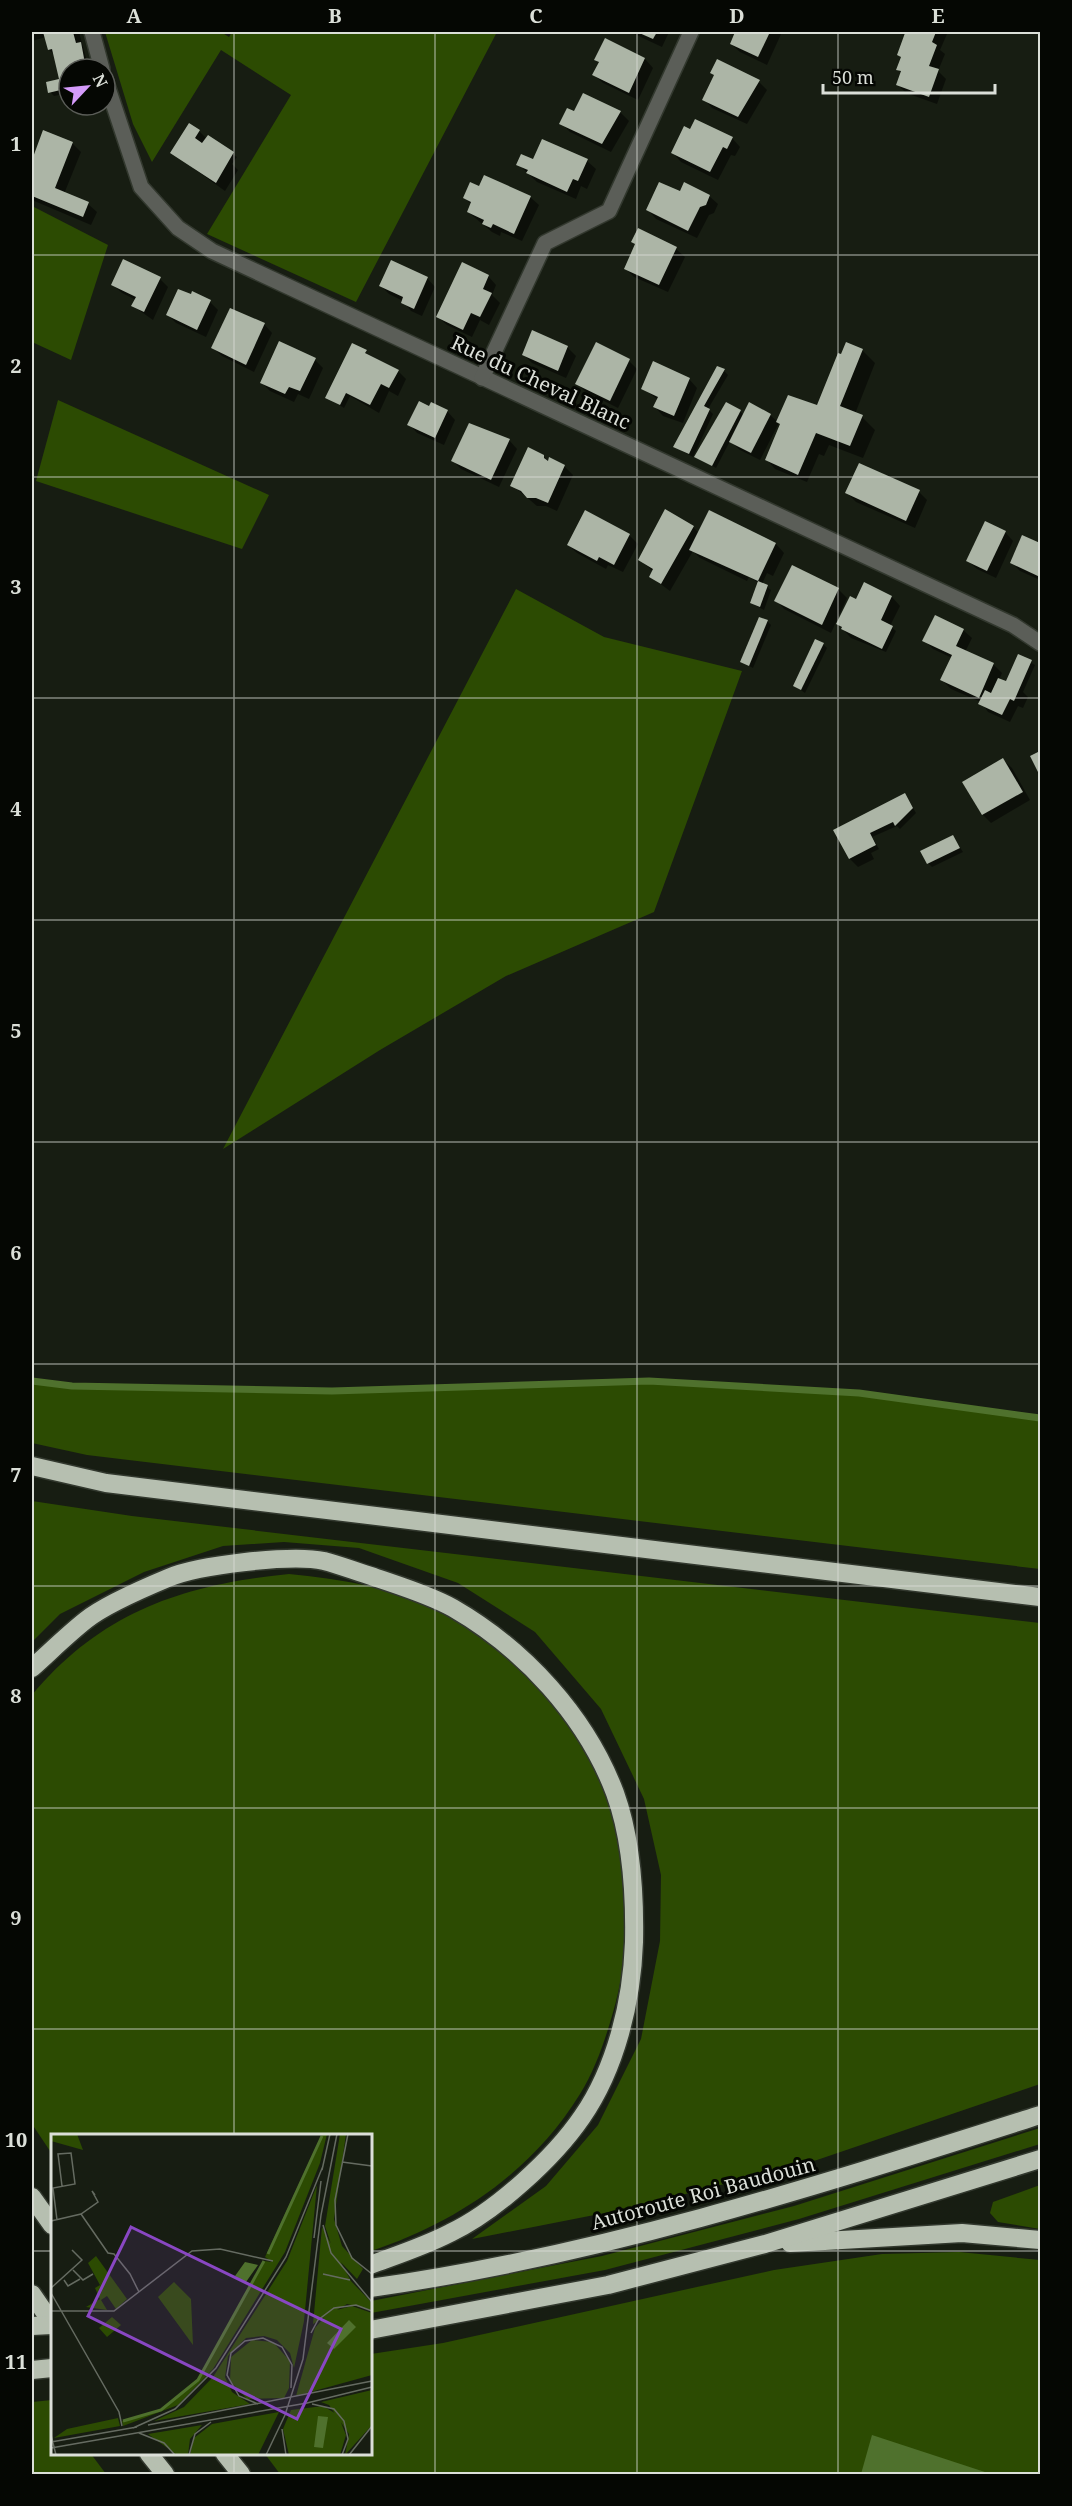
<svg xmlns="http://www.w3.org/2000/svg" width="1072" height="2506" font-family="'Noto Serif',serif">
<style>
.green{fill:#2c4b02}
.water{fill:#4f712d}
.shadow{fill:#0007}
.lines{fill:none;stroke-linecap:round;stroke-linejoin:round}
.stream{stroke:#4f712d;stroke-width:7}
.building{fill:#acb5a6}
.minor-casing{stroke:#32382e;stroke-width:18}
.motorway-casing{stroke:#32382e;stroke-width:21}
.minor{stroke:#5b5e58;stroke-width:15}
.motorway{stroke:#b6bfb0;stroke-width:18}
.grid{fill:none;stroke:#dbdfd8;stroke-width:1.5;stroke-opacity:0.55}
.labels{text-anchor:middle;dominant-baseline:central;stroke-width:6;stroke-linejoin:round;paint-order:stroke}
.street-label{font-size:20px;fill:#dbdfd8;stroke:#050703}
.inset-river{fill:none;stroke:#4f712d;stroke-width:3}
.inset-road{fill:none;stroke:#656b61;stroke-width:1.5}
.view{fill:#8947c3;fill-opacity:0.15;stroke:#8947c3;stroke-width:3}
.inset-edge{fill:none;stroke:#dbdfd8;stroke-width:3}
.neatline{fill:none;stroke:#dbdfd8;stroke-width:2}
.grid-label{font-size:20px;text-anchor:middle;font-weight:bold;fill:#dbdfd8}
</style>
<rect width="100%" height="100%" fill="#171d12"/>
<g class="green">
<polygon points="105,32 221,32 229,37 232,32 497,32 356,302 207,234 291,95 221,50 152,162 133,124"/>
<polygon points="32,206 108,245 71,360 32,342"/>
<polygon points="58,400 269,495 242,549 36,481"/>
<polygon points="516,589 604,637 742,671 654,912 506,976 380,1050 223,1149"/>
<polygon points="32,1381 72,1386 332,1391 649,1381 859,1393 1040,1418 1040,1569 87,1455 32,1443"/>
<polygon points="32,1501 132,1516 1040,1623 1040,2084 817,2160 635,2207 472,2239 546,2186 598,2125 641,2039 660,1941 661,1875 644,1799 601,1709 535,1632 458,1583 359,1548 284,1542 223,1546 144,1572 60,1614 32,1642"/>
<path d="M289,1574c50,5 103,13 149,35 22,10 43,26 62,41 110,89 152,231 112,366 -8,27 -17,54 -32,78 -48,78 -124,129 -209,157l-1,-115h-318v18l-20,-30v-429c69,-83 152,-111 257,-121z"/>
<polygon points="1040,2128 1040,2144 799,2219 605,2270 371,2313 371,2301 602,2256 794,2206"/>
<polygon points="1040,2185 1040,2229 998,2222 990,2213 993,2202"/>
<polygon points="959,2252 1040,2260 1040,2474 280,2474 265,2454 370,2454 371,2354 443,2343 774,2270 882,2254"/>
<polygon points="52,2400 52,2454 91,2454 106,2474 32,2474 32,2402"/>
</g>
<polygon class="water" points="872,2435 991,2474 861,2474"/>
<g class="shadow">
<polygon points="32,32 79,32 89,69 69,69 69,93 54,96 50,92 61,80 55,55 49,50 46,37 32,41"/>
<polygon points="630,32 669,32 662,47"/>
<polygon points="737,32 782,32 767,65 740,52 731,44"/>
<polygon points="911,32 946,32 947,34 940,50 945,54 938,71 946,79 937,104 906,93 898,85 902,74 898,69 902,58 898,54"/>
<polygon points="606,40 645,59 653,68 638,100 603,83 594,75 600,64 596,60"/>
<polygon points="759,82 767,90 747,124 712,108 704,99"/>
<polygon points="620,112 629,121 611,152 570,132 561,123"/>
<polygon points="199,131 207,139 237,157 232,164 238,170 225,191 172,153"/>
<polygon points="44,132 72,143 81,152 64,194 88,204 97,212 91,225 32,200 32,164"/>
<polygon points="732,138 740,147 735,156 731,155 718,180 681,162 673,153"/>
<polygon points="543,141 587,161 596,169 587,189 581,186 576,199 537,182 518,164 534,161"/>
<polygon points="480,188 530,197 539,205 522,241 501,232 500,236 492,232 468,212 472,205 465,198"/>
<polygon points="680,193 709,196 718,204 714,213 709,215 697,238 656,219 648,210"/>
<polygon points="638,230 676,249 685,257 668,292 634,277 625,268 636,245 632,242"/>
<polygon points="488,276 496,285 492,295 500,303 489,325 480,320 472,337 447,325 438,317"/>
<polygon points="427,278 435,287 422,316 411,311 403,301 389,294 381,286"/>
<polygon points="160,279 168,287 153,320 133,306 136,300 122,293 113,285"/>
<polygon points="210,302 218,310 206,337 176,323 168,315"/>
<polygon points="264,324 272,333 254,372 222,356 213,348"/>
<polygon points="352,345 398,371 406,379 398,396 389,391 379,413 350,396 344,408 327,397"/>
<polygon points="567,347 576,356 566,378 532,363 523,354"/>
<polygon points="862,350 875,363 855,414 862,417 875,430 863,458 829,445 824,456 819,454 807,482 775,469 767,460 781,425 779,423 760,460 740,450 730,441 716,468 694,455 697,456 740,411 744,416 770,415 778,422 818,407"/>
<polygon points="315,360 323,368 309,399 298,394 294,402 270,391 261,382"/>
<polygon points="629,361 637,369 618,408 586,392 577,384"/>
<polygon points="724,371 728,375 708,409 713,414 693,457 675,447"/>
<polygon points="689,379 697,388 683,423 663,416 655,407 658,400 643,388"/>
<polygon points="430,408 447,411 455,420 444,445 417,433 409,424"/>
<polygon points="509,440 517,449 499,487 461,469 453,461"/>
<polygon points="543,456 549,462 550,459 565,467 573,475 557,511 546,506 537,506 512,485"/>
<polygon points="919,492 927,500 915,528 856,502 847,493"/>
<polygon points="710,512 776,544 784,553 773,576 767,573 762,584 771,590 764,610 751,603 759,583 749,577 747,581 700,558 693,551 670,591 651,577 654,572 640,560 693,527 699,533"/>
<polygon points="1005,532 1013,541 996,578 977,569 968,561"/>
<polygon points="629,535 638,544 623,572 608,565 606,569 577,553 568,545"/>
<polygon points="1023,537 1040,545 1040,580 1020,571 1012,563"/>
<polygon points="865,584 892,597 900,606 890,626 896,631 886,652 851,638 838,624 856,601"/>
<polygon points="838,589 847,598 831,633 784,609 776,600"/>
<polygon points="767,621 771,625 753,668 742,662"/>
<polygon points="963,630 972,638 965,652 993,664 1002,673 999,680 1012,685 1019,656 1035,665 1023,692 1028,697 1023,708 1018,706 1010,722 988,712 981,702 951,689 942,680 952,658 933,649 924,640"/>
<polygon points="823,644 827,648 805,693 795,686"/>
<polygon points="1003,760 1012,768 1030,800 991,823 983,815 964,782"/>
<polygon points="908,799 916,813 900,829 897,826 872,837 879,849 871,853 874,859 858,867 850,859 835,830"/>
<polygon points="953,837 963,852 932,867 928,863"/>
</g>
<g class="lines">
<polyline class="stream" points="32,1381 72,1386 332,1391 649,1381 859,1393 1040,1418"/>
</g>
<g class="building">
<polygon points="43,32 73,32 76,43 81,42 86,69 69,69 69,88 48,93 46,82 59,79 52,49 48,50"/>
<polygon points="637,32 657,32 653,39"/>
<polygon points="735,32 770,32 758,57 730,44"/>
<polygon points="910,32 936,32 932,42 937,45 929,66 939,69 929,97 896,85 901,71 896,70 901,57 897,55 905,33 909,34"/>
<polygon points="605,38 645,58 629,93 592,75 599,62 594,60"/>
<polygon points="717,59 760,80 738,117 702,100 714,75 710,73"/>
<polygon points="583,93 621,111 602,144 559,124 567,108 574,111"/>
<polygon points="695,119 733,137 727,149 723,147 710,172 671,153 684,126 690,129"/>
<polygon points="189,123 200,130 195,138 202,143 208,135 234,152 216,183 170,153"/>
<polygon points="43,130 73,142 55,188 89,202 83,217 32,196 32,160"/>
<polygon points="542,139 588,159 578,181 573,179 567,192 526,173 528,170 516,165 521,154 533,159"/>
<polygon points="484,175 531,196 514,234 493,224 491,228 482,224 484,220 467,212 471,202 463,198 470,182 479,186"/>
<polygon points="659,182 680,191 684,182 710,195 706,205 700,207 688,231 646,210"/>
<polygon points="638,228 677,247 659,285 624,269 635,244 631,242"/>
<polygon points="123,259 161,277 144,312 131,306 136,297 111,285"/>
<polygon points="391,260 428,277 414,309 401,303 403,297 379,286"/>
<polygon points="462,262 489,275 483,289 492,293 480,317 471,313 463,330 436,317"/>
<polygon points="178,289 191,294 192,291 211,300 197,330 166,315"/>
<polygon points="230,308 265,323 246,365 211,348"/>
<polygon points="532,330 568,346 558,371 522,355"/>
<polygon points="279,341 316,358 300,391 289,387 285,394 260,383"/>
<polygon points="596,342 630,359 610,401 575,384"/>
<polygon points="846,342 863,349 840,406 863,415 850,446 816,433 798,475 765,460 780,424 776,422 788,395 817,405 838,353 841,354"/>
<polygon points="352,343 367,350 365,353 399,370 389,388 381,384 370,405 346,393 340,405 325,398"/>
<polygon points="653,361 690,378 674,416 653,407 658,397 641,389"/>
<polygon points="717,366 725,369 704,406 710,409 689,454 673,447"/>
<polygon points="419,401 429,406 431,402 448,410 435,438 407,425"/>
<polygon points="726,402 741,410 712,466 694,457"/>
<polygon points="749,402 771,414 751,453 729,442"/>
<polygon points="469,423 510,439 491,480 451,461"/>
<polygon points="528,447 544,455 544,458 548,461 549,457 565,465 548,503 536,498 527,498 521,491 510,486"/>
<polygon points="859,463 920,490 906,521 845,493"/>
<polygon points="665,509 694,526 661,584 649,577 653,569 638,560"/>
<polygon points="585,510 630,534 614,565 599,557 597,561 567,545"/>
<polygon points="709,510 776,543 758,581 689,550"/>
<polygon points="985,521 1006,531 987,571 966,561"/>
<polygon points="1022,535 1040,543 1040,577 1010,563"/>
<polygon points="792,565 839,588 822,625 774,601"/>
<polygon points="758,581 768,585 760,607 750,603"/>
<polygon points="864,582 892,596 881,620 893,626 882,649 841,629 842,627 836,624 850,596 856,599"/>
<polygon points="935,615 964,629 956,646 994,663 979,698 940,680 952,655 922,641"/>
<polygon points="759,617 768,620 749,666 740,662"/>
<polygon points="815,639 824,643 801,690 793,686"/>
<polygon points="1018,654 1032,660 1014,701 1010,699 1002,715 978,704 985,690 991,693 998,678 1006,681"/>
<polygon points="1040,751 1040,776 1030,756"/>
<polygon points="1003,758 1023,792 982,815 962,782"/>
<polygon points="905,793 913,808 895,826 893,822 870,833 876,845 849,859 833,830"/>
<polygon points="953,835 960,848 927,864 920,851"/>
</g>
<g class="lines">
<defs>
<g id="minor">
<polyline points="92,32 102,69"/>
<polyline points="105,79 141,187 178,228 212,251 1013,625 1040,643"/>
<polyline points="482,378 545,243 609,211 691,32"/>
</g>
<g id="motorway">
<polyline points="32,1466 106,1483 1040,1597"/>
<path d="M32,1668c18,-16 35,-33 54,-48 20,-16 58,-32 82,-42 30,-13 124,-24 156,-17 16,4 33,11 50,16 26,9 56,18 79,31 71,41 133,108 162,185 17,47 20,100 19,149 -2,59 -18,126 -52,175 -28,41 -87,95 -132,116 -25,13 -53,22 -80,32"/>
<polyline points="32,2197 52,2225"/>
<polyline points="790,2243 962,2233 1040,2240"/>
<path d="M370,2288c230,-32 450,-103 670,-173"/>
<polyline points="32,2294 52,2323"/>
<polyline points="32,2326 52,2325"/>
<polyline points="370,2330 608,2285 765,2244 1040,2159"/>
<polyline points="32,2370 52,2368"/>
<polyline points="149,2454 165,2474"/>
<polyline points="225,2454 241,2474"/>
</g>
</defs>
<use href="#minor" class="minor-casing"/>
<use href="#motorway" class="motorway-casing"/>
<use href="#minor" class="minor"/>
<use href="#motorway" class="motorway"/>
</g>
<path class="grid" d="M234,32v2104M435,32v2442M637,32v2442M838,32v2442M32,255h1008M32,477h1008M32,698h1008M32,920h1008M32,1142h1008M32,1364h1008M32,1586h1008M32,1808h1008M32,2029h1008M32,2251h20M370,2251h670M234,2454v20"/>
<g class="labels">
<g class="street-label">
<text transform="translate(541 382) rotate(25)">Rue du Cheval Blanc</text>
<text transform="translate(703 2193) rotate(-15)">Autoroute Roi Baudouin</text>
</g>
</g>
<g transform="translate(51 2134)">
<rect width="321" height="321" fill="#171d12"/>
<path d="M0,0h26l6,16 -32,-9zM271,0h5l-7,29 -35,89 -72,117 -35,36 -55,21 -1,-5 39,-11 37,-30 66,-119 8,1 -7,-5zM289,0h6l-12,85 8,27 21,23 -6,10 -22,-23 -10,-30zM266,51l-13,136 -10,47 -4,-15 -13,-13 -13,-4 -18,2 -18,18 -3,21 7,15 18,12 -96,17 30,-14 29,-30 74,-116zM271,93l29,54 21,22v7l-25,-6 -34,20zM45,122l31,43 -11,10 -9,-13 -6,4 6,10 -21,-3 14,-8 -5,-11 5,-3 -12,-22zM123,148l17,17 2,46 -35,-48zM301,172l20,7v62l-76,21 19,-68 14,-16zM61,183l9,8 -14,12 -8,-9zM201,206l21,2 17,19 -1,27 -5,10 -37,1 -17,-18 1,-24zM321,256v35l-27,30 4,-21 -20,-29 -8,-3zM272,272l15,9 8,20 -6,20h-51l-6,-26 8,-19zM228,278l-21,43h-68l4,-17 18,-14zM67,284l2,8 -66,12 13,-9zM151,291l-12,14 -2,16h-11l-29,-21z" fill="#2c4b02"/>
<path d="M194,128l13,3 -12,17 -11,-6zM298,186l7,7 -22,22 -7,-6zM267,282l10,1 -5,31 -9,-1z" fill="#4f712d"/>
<path class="inset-river" d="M217,120l54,-118M72,287l38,-11 37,-30 66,-119"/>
<path class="inset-road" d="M297,0l-13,66 1,25 16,33 20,16M291,28l30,4M271,36l8,-36M30,80l27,39 6,1 16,20 9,18M6,86l-4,-32 22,-4 -4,-31 -13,1 4,32M0,87l30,-7 17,-12 -6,-11 3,4M272,91l8,28 41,49M263,104l7,-57M22,136l10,10 10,-6M272,140l27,6M13,146l4,6 12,-7M0,154l31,-28 -10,-10M0,159l68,119 3,14M0,177h63l78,-60 28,-2 53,12M260,199l7,-13 16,-12 22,-3 16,6M207,270l-19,-8 -12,-21 4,-22 14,-12 18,-3 19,9 10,18 -1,23M261,270l22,5 10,12 4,18 -6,16M97,291l224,-44M82,294l42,-19 41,-41 70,-111 37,-91M231,295l4,26M88,299l25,10 11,12M0,301l5,20M0,308l86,-15M0,314l256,-45 65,-16M138,321l6,-21 16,-12M215,321l19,-40 18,-56 18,-144 16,-81M298,321l23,-29"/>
<path class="view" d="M80,93l210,102 -44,90 -209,-103z"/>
<rect width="321" height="321" class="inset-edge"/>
</g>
<rect width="1072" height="2506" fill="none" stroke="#050703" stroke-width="66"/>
<g transform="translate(87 87) rotate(64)"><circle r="28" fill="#050703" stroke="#5b5d58" stroke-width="1.5"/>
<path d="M0-4.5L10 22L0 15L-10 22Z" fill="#d59bfb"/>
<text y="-9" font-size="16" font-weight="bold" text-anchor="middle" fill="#dbdfd8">N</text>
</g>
<path d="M823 84v9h172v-9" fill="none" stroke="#dbdfd8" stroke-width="3"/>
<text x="832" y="84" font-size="18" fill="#dbdfd8" stroke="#050703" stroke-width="4.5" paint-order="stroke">50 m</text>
<rect x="33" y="33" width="1006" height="2440" class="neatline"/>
<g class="grid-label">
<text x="134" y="23">A</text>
<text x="335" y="23">B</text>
<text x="536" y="23">C</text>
<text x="737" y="23">D</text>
<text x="938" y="23">E</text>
<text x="16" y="151">1</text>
<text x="16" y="373">2</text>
<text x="16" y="594">3</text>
<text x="16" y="816">4</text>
<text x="16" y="1038">5</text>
<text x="16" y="1260">6</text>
<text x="16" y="1482">7</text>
<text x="16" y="1703">8</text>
<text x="16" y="1925">9</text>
<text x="16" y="2147">10</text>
<text x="16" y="2369">11</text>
</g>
</svg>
